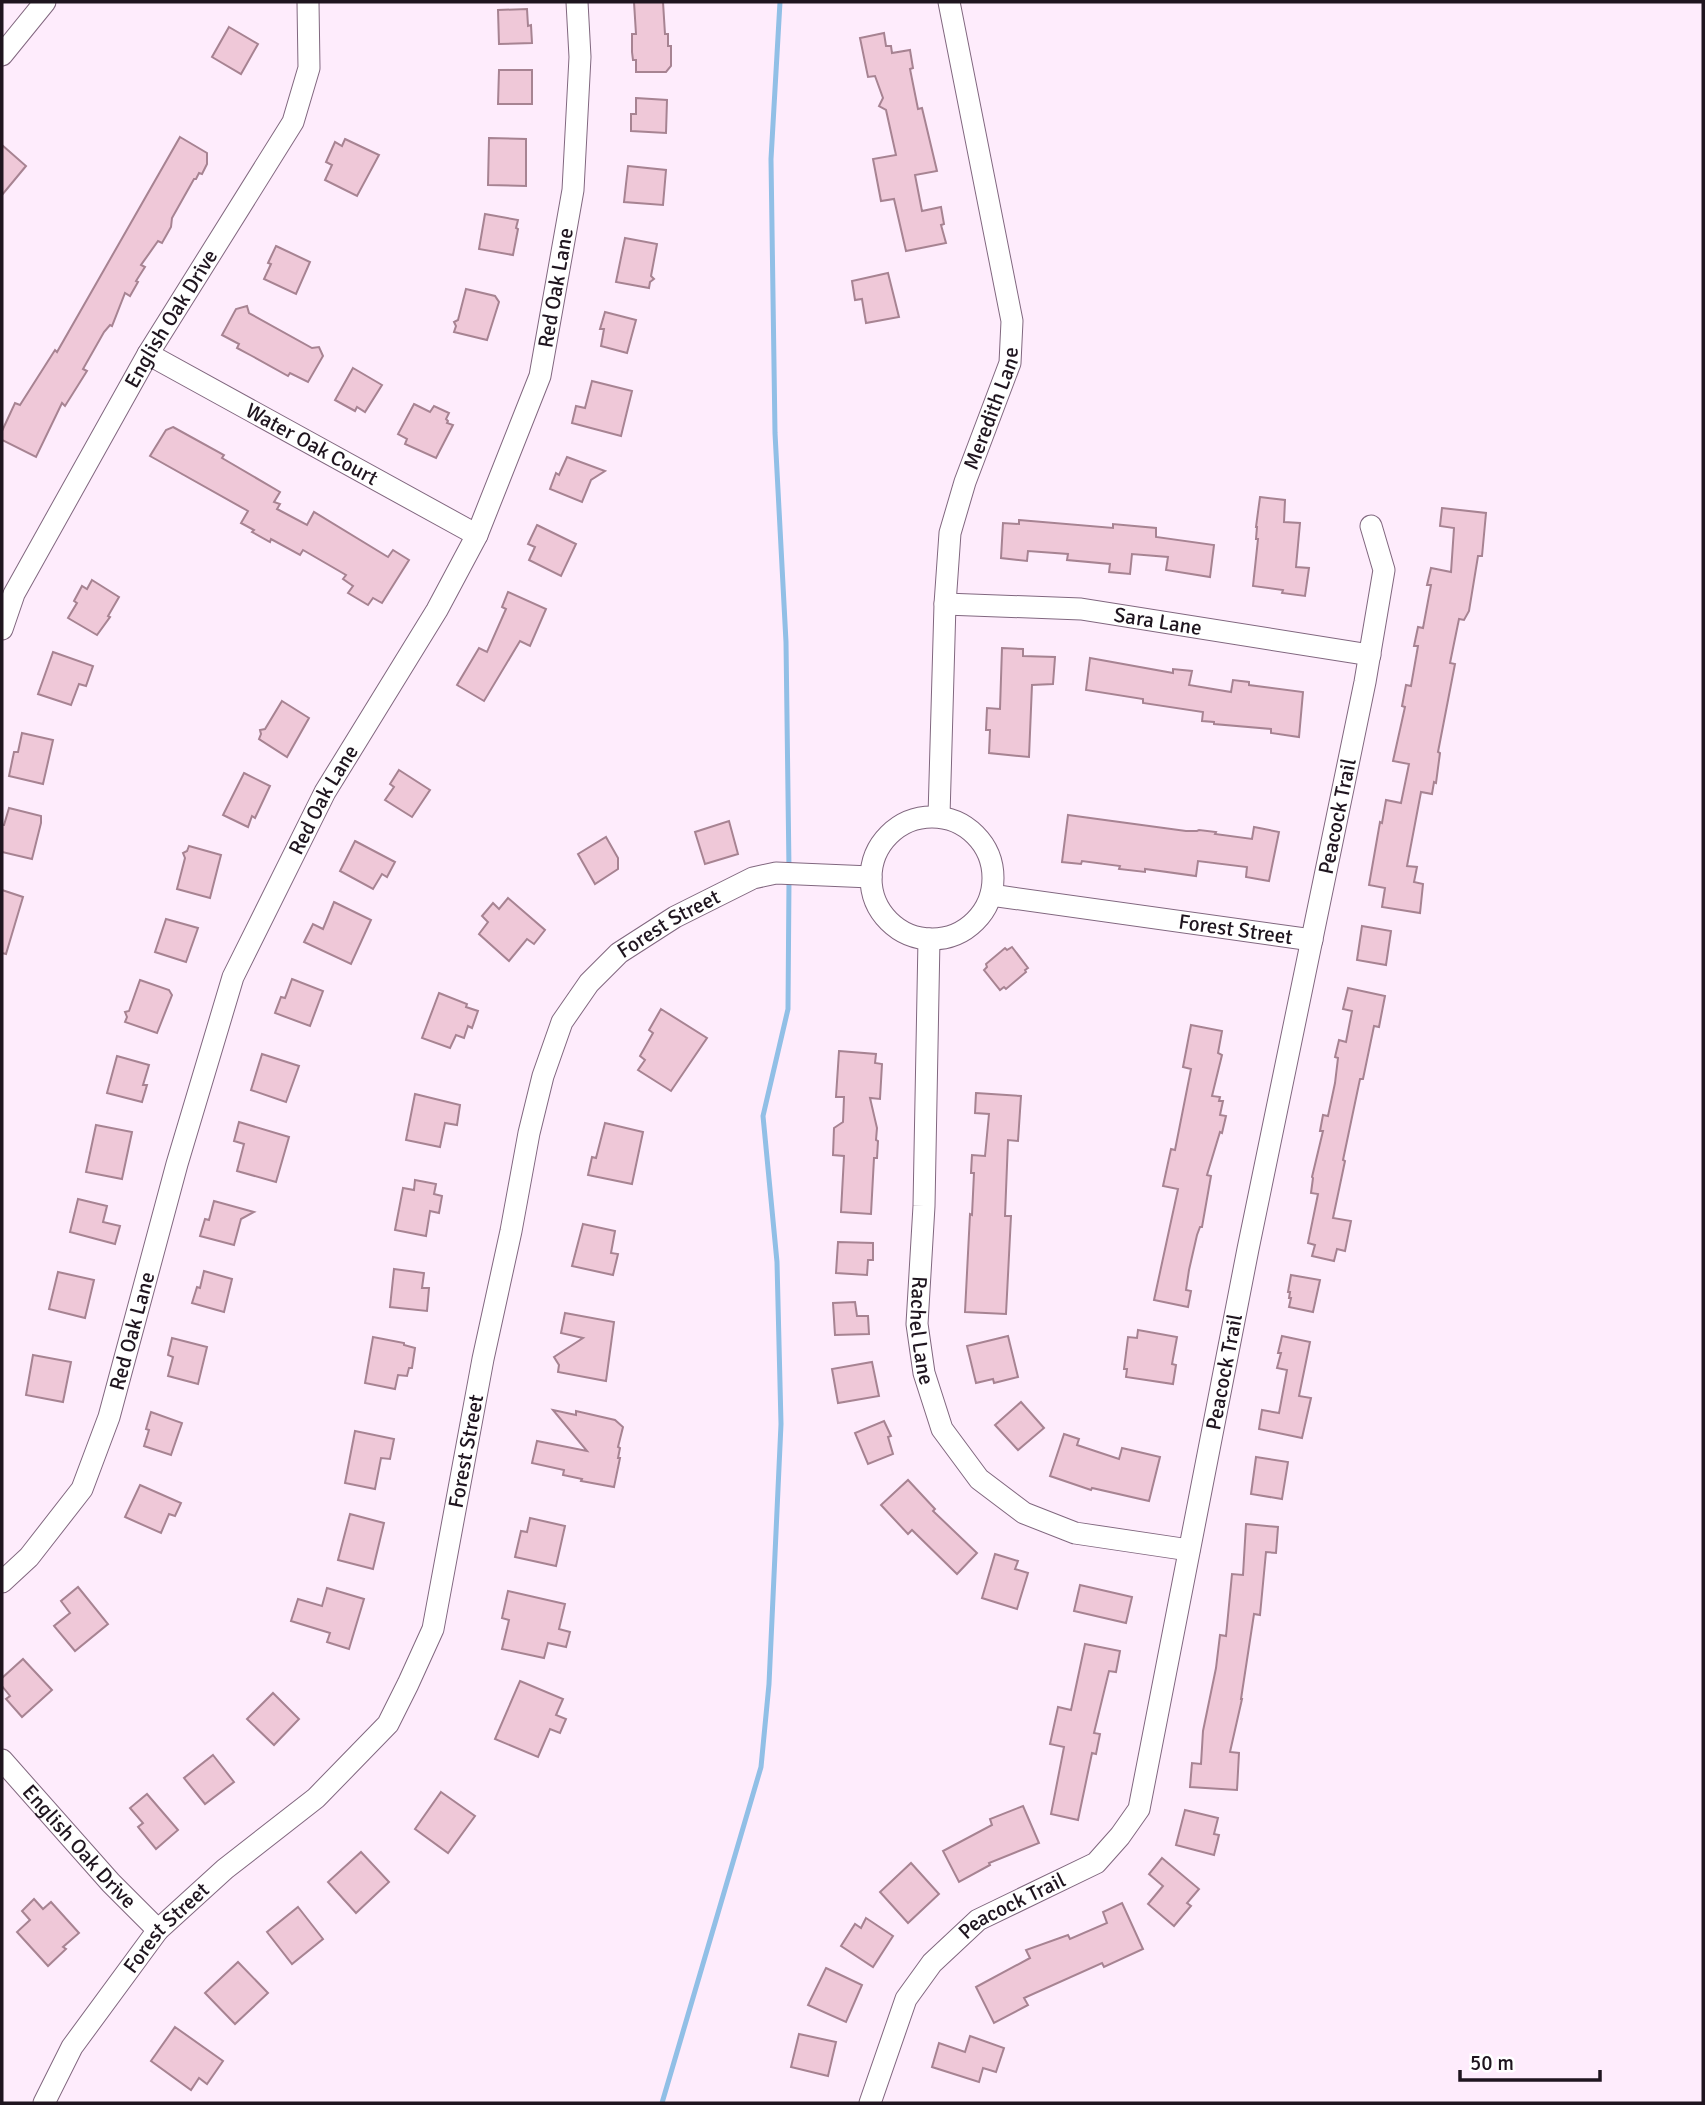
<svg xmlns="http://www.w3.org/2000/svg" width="1705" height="2105" font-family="Signika,sans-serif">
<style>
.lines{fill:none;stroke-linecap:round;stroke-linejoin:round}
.stream{stroke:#91bfe6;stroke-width:5}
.building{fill:#efc8d8;stroke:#a78392;stroke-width:2}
.minor-casing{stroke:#81677f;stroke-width:23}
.minor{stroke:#fff;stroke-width:21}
.labels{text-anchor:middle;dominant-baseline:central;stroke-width:7;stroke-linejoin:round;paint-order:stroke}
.street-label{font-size:21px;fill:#1f151f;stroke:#fff}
</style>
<rect width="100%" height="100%" fill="#feecfc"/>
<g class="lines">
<g class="stream">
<polyline points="780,2 771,159 775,433 786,642 789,869"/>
<polyline points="662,2103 761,1767 769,1684 781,1424 777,1262 763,1116 788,1009 789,879"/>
</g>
</g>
<g class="building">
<polygon points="634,2 663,2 665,34 668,34 668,46 671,46 671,66 666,72 636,72 636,60 633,60 632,52 632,34 636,34"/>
<polygon points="527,9 528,26 531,25 532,43 499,44 498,10"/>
<polygon points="229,27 258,44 241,74 212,57"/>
<polygon points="884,33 886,46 891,46 892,53 910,50 913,68 910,69 918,109 922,108 937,171 915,175 922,211 941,207 944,224 941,225 946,243 906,251 894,199 881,201 873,159 896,155 886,110 879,106 883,98 875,76 868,77 860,38"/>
<polygon points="499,70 532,70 532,104 498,104"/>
<polygon points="636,98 667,100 666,133 631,131 631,114 636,114"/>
<polygon points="180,137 207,153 207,164 202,174 199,173 196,179 194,179 172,218 171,227 162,243 158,241 141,265 145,267 136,281 138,282 130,296 125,293 112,326 110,325 104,332 83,369 87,371 65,406 62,403 36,457 2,440 2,431 15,403 20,405 55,350 57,352"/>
<polygon points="489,138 526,139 526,186 488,185"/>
<polygon points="345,139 379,155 357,196 325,180 332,165 326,162 335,142 342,146"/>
<polygon points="2,145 26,166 2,195"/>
<polygon points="628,166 666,170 663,205 624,202"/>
<polygon points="485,214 518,220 516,228 518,229 513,255 479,249"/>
<polygon points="625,238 657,244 651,276 654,279 650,282 649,288 616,282"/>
<polygon points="276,246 310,262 296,294 264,279 271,264 268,263"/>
<polygon points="888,273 899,317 866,323 862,299 855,300 852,281"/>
<polygon points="466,289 495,296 499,302 487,340 454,332 456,326 454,322 458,320"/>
<polygon points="247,306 249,313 312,348 319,347 323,356 308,382 290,373 288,376 252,356 237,348 239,344 222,335 236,309"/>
<polygon points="605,312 636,320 627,353 601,346 604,329 600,329"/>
<polygon points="353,368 382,385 365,412 357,407 355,411 335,400"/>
<polygon points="592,381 632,391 621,436 572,423 576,406 585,408"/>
<polygon points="414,404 430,412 434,406 449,413 446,419 448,421 447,423 453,425 436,458 405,444 407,439 398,434"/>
<polygon points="173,427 224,455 222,458 280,492 274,502 280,504 277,509 307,525 314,512 388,557 393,550 409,560 382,603 373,598 368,605 348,593 353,586 343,579 346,575 303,550 300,555 271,539 270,542 252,532 254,530 241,523 248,511 150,456 166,430"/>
<polygon points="567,457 605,471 591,480 582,502 550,489 556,473 559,475"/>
<polygon points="1260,497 1285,500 1284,522 1300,523 1296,567 1309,568 1305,596 1282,593 1283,590 1253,586 1258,539 1256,539 1257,527 1256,527"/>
<polygon points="1442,508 1486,513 1482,556 1478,556 1469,611 1464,620 1459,619 1450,663 1455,664 1438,752 1440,753 1436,783 1434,782 1432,794 1421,792 1407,866 1417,867 1414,882 1423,884 1420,913 1382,907 1385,888 1369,885 1380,822 1382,823 1386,800 1401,803 1409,764 1393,761 1405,707 1402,706 1406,685 1411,686 1418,646 1414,646 1418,627 1423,628 1431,585 1427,585 1431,568 1451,572 1454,528 1440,526"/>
<polygon points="1019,520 1113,528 1113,524 1156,528 1156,537 1214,545 1210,577 1166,570 1168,557 1132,554 1130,574 1109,572 1110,564 1067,560 1068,554 1028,551 1027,561 1001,558 1003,523 1019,524"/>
<polygon points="537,525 576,544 561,576 529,560 535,547 528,544"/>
<polygon points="92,580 119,597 108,616 110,617 97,635 68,618 77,603 74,601 82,586 87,589"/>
<polygon points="508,592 546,609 530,646 520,641 484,701 457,685 479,648 487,652 506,609 502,607"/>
<polygon points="1002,648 1023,649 1023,656 1055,657 1053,684 1032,685 1029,757 989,753 990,730 986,730 987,708 1000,709"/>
<polygon points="53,652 93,666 86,686 79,684 71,705 38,694"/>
<polygon points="1090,658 1173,673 1173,669 1192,671 1189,685 1231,692 1233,680 1249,682 1249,685 1303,692 1299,737 1271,733 1271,729 1214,724 1214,722 1202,721 1203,712 1143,703 1143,699 1086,690"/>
<polygon points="282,701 309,718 287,757 259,739 261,734 260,730 265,729"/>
<polygon points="22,733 53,740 43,784 9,776 14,752 18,752"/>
<polygon points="399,770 430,790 412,817 385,800 394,787 390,784"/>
<polygon points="244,773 270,786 255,818 252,816 248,827 223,815"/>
<polygon points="9,808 41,816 41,823 32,859 2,852 2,825 4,825"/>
<polygon points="1068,815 1186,831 1197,831 1199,830 1216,832 1215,834 1252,839 1254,827 1279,832 1269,881 1246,877 1247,867 1198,861 1196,876 1145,869 1145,872 1119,869 1120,866 1082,861 1081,864 1062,862"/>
<polygon points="729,821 738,854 705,864 695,832"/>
<polygon points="606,837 618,858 618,869 595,884 578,854"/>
<polygon points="355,841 395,862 387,877 382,874 373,889 340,871"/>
<polygon points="189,846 221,855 210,898 177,889 185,858 183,853 187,851"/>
<polygon points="2,890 23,897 6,954 2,953"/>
<polygon points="508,898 545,930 534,944 527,939 509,961 479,934 488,922 482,916 493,903 499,909"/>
<polygon points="334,902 371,920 351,964 304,942 313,924 323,929"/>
<polygon points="166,919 198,928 186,962 155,952"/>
<polygon points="1362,926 1391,931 1386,965 1357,960"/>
<polygon points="1012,947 1028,968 1025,970 1026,972 1006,989 1004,987 1000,990 984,970 987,967 986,964 1005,948 1007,950"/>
<polygon points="292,979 323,991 310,1026 275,1013 281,997 285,998"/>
<polygon points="140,980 169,990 172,995 157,1033 125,1022 127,1017 125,1012 129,1011"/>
<polygon points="1348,988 1385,996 1379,1027 1374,1026 1363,1079 1360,1079 1343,1160 1345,1161 1333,1218 1351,1221 1345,1251 1337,1249 1334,1261 1312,1256 1315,1245 1308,1243 1318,1194 1311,1193 1313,1178 1312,1177 1323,1131 1320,1131 1323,1115 1328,1116 1335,1083 1338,1058 1335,1057 1339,1040 1346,1042 1352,1011 1343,1009"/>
<polygon points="439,993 467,1004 466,1007 478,1011 472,1028 468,1026 464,1038 456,1035 450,1048 422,1038"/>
<polygon points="661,1009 707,1038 671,1091 638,1070 645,1060 640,1056 653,1033 649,1030"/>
<polygon points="1191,1025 1222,1031 1218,1053 1222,1055 1212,1096 1220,1097 1219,1101 1223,1101 1220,1115 1226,1116 1222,1133 1220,1132 1207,1175 1211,1176 1202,1227 1200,1227 1197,1235 1189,1270 1186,1290 1191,1291 1188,1307 1154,1300 1178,1189 1163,1186 1171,1149 1175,1150 1191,1069 1183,1067"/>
<polygon points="839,1051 876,1054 875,1063 882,1064 880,1099 870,1098 877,1128 876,1140 878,1141 877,1158 874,1158 871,1214 841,1212 844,1156 833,1155 834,1128 843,1122 844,1097 836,1097"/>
<polygon points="262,1054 299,1066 286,1102 251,1090"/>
<polygon points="117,1056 149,1065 143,1085 147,1085 142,1102 107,1093"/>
<polygon points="976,1093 1021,1096 1018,1141 1008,1140 1005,1216 1011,1216 1006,1314 965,1312 970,1214 972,1215 974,1173 971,1173 972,1155 985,1156 989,1114 975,1113"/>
<polygon points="415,1094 460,1105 457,1125 445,1123 440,1147 406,1140"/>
<polygon points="239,1122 289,1137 276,1182 237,1171 244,1144 234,1141"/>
<polygon points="605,1123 643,1132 632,1184 588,1175 592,1157 596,1158"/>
<polygon points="96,1125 132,1132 122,1179 86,1172"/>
<polygon points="415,1180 436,1184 434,1194 442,1196 439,1213 430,1211 426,1236 395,1230 403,1188 414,1190"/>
<polygon points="78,1199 107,1206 103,1222 120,1226 115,1244 70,1232"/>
<polygon points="214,1201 254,1212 241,1219 234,1245 200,1236 205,1219 209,1220"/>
<polygon points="583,1224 615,1231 611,1253 618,1254 613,1275 572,1266"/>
<polygon points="838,1242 873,1243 873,1260 868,1260 867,1275 836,1273"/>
<polygon points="394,1269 424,1273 422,1288 429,1288 427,1311 390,1307"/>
<polygon points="204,1271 232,1279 224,1312 192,1303 197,1287 200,1288"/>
<polygon points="58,1272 94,1280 85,1318 49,1309"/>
<polygon points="1291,1275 1320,1280 1313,1312 1289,1307 1291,1298 1289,1298 1290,1292 1288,1292"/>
<polygon points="855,1302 857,1316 868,1316 869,1334 835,1335 833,1303"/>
<polygon points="565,1313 614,1322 606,1381 558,1372 559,1365 554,1357 583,1338 561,1333"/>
<polygon points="1138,1330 1177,1337 1172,1364 1176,1365 1173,1384 1126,1377 1127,1369 1124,1369 1128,1337 1137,1338"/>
<polygon points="1008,1336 1018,1377 994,1383 993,1379 976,1383 967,1346"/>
<polygon points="1282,1336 1310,1342 1299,1396 1311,1398 1302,1438 1259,1429 1262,1410 1279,1413 1287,1370 1277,1368 1281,1353 1278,1353"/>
<polygon points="373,1337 404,1343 404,1345 415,1348 412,1368 409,1368 407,1376 398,1375 395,1389 365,1383"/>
<polygon points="172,1338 207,1347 198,1384 168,1376 173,1357 168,1355"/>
<polygon points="33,1355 71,1362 63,1402 26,1395"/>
<polygon points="872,1362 879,1396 838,1403 832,1369"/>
<polygon points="1021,1402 1044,1428 1018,1450 995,1425"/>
<polygon points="553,1410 576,1415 576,1411 615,1420 623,1427 618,1447 620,1448 618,1458 620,1458 614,1487 581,1481 582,1479 563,1475 564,1470 532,1463 537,1441 587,1451"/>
<polygon points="151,1412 182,1423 171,1455 144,1446 149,1430 146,1429"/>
<polygon points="884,1421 891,1436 888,1437 893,1454 868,1464 855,1433"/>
<polygon points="355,1431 394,1439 390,1459 381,1458 375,1489 345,1483"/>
<polygon points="1064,1434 1079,1439 1077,1445 1119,1459 1122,1448 1160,1457 1149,1501 1092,1488 1091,1490 1050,1476"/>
<polygon points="1256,1457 1288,1462 1282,1499 1251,1494"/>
<polygon points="908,1480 935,1509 933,1511 977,1553 957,1574 912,1530 908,1534 881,1505"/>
<polygon points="140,1485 181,1503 175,1516 169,1514 161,1533 125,1517"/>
<polygon points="350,1514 384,1523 373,1569 338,1560"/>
<polygon points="530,1518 565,1526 556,1566 515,1557 521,1531 527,1532"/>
<polygon points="1246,1524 1278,1527 1276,1553 1266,1552 1260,1615 1254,1614 1241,1699 1242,1699 1230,1752 1239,1753 1237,1790 1190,1787 1192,1763 1201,1764 1203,1731 1216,1668 1220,1635 1226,1636 1232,1574 1243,1575"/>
<polygon points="995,1554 1018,1561 1015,1569 1028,1573 1017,1609 982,1598"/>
<polygon points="1080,1585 1132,1597 1126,1623 1074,1611"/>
<polygon points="78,1587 108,1624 75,1651 54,1626 70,1613 61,1601"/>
<polygon points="327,1588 364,1599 349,1649 327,1642 330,1633 291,1621 298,1599 322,1606"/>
<polygon points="508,1591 565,1604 559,1629 570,1632 566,1647 548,1643 544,1658 502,1649 509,1620 502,1618"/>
<polygon points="1085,1644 1120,1651 1116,1672 1109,1671 1094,1733 1100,1734 1096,1754 1092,1753 1078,1820 1051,1814 1064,1747 1050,1744 1058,1707 1071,1710"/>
<polygon points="23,1659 52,1690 22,1717 6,1699 10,1696 2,1686 2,1678"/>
<polygon points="520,1681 563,1699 556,1715 566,1719 560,1733 550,1729 538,1757 495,1739"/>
<polygon points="273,1693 299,1719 274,1745 247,1719"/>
<polygon points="213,1755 234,1782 205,1804 184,1778"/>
<polygon points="441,1792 475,1816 448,1853 415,1829"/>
<polygon points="147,1794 178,1830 156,1849 138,1827 143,1823 130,1808"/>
<polygon points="1023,1806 1039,1843 989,1863 990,1865 959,1882 943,1851 992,1825 990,1819"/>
<polygon points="1185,1810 1218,1818 1214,1834 1219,1835 1214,1855 1176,1845"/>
<polygon points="361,1852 389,1882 356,1913 328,1882"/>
<polygon points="1162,1858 1199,1889 1187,1903 1191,1906 1174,1926 1148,1904 1163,1886 1149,1874"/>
<polygon points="911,1863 939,1894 908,1923 880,1892"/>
<polygon points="34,1899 43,1909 51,1902 79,1933 63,1947 66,1949 48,1966 17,1932 30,1920 22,1911"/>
<polygon points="1122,1903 1143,1949 1104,1967 1102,1963 1024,1998 1028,2005 994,2023 976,1987 1030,1958 1026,1950 1068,1935 1070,1939 1107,1923 1103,1912"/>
<polygon points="298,1907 323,1939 292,1964 267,1932"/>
<polygon points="866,1918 893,1936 873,1967 841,1946 855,1924 861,1928"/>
<polygon points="238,1962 268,1993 235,2024 205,1993"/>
<polygon points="826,1968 862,1985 846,2022 808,2005"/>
<polygon points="175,2027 223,2061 207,2084 199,2078 191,2090 151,2061"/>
<polygon points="799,2034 836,2042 828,2076 791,2067"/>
<polygon points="970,2036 1004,2048 996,2072 983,2068 979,2082 932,2067 939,2043 965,2052"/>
</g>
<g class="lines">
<defs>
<g id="minor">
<polyline points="2,55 45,2"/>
<path id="s1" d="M148,354l329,181"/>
<path id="s2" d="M945,604l136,5 289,46"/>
<path id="s3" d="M2,629l12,-35 134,-240 145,-232 16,-54 -1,-66"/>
<path id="s4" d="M939,816l6,-212 5,-71 15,-51 45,-119 2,-42 -63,-319"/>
<circle cx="932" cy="878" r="61"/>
<path id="s5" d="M991,895l321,45"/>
<path id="s6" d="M929,939l-5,267 -7,118 7,49 18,56 37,50 45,34 51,20 114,17"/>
<path id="s7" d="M2,1582l27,-25 53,-68 27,-72 68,-253 56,-187 92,-185 112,-182 40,-75 63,-159 33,-186 7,-133 -3,-55"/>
<path id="s8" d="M2,1760l109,123 47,47"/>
<path id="s9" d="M44,2103l28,-56 86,-117 67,-61 91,-71 72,-74 20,-40 25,-55 50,-270 28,-128 18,-98 14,-57 19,-54 27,-39 30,-30 56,-36 78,-39 23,-5 95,4"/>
<path id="s10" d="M870,2103l36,-104 26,-36 46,-43 118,-57 24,-27 19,-27 109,-560 117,-567 19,-112 -13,-44"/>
</g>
</defs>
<use href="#minor" class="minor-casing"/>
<use href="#minor" class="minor"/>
</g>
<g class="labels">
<g class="street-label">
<text stroke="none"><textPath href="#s7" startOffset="1423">Red Oak Lane</textPath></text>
<text stroke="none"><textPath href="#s3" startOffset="354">English Oak Drive</textPath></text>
<text stroke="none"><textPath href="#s4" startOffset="415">Meredith Lane</textPath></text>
<text stroke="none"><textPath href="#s1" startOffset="187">Water Oak Court</textPath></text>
<text stroke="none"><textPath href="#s2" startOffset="214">Sara Lane</textPath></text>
<text stroke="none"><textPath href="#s7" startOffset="856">Red Oak Lane</textPath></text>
<text stroke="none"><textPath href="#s10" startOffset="1430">Peacock Trail</textPath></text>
<text stroke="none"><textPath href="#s9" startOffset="1391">Forest Street</textPath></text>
<text stroke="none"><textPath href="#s5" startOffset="247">Forest Street</textPath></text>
<text stroke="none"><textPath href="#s6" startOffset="392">Rachel Lane</textPath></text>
<text stroke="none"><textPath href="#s7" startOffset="289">Red Oak Lane</textPath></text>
<text stroke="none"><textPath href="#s10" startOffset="863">Peacock Trail</textPath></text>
<text stroke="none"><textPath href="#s9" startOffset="803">Forest Street</textPath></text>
<text stroke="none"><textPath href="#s8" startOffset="116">English Oak Drive</textPath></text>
<text stroke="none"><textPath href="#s10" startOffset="254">Peacock Trail</textPath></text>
<text stroke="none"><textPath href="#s9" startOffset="215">Forest Street</textPath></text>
</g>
</g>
<rect width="1705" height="2105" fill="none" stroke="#1f151f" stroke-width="7"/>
<path d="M1460 2070v10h140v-10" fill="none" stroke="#1f151f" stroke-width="3.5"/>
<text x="1470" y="2070" font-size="21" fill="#1f151f" stroke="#ffffff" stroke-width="5" paint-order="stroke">50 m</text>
</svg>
